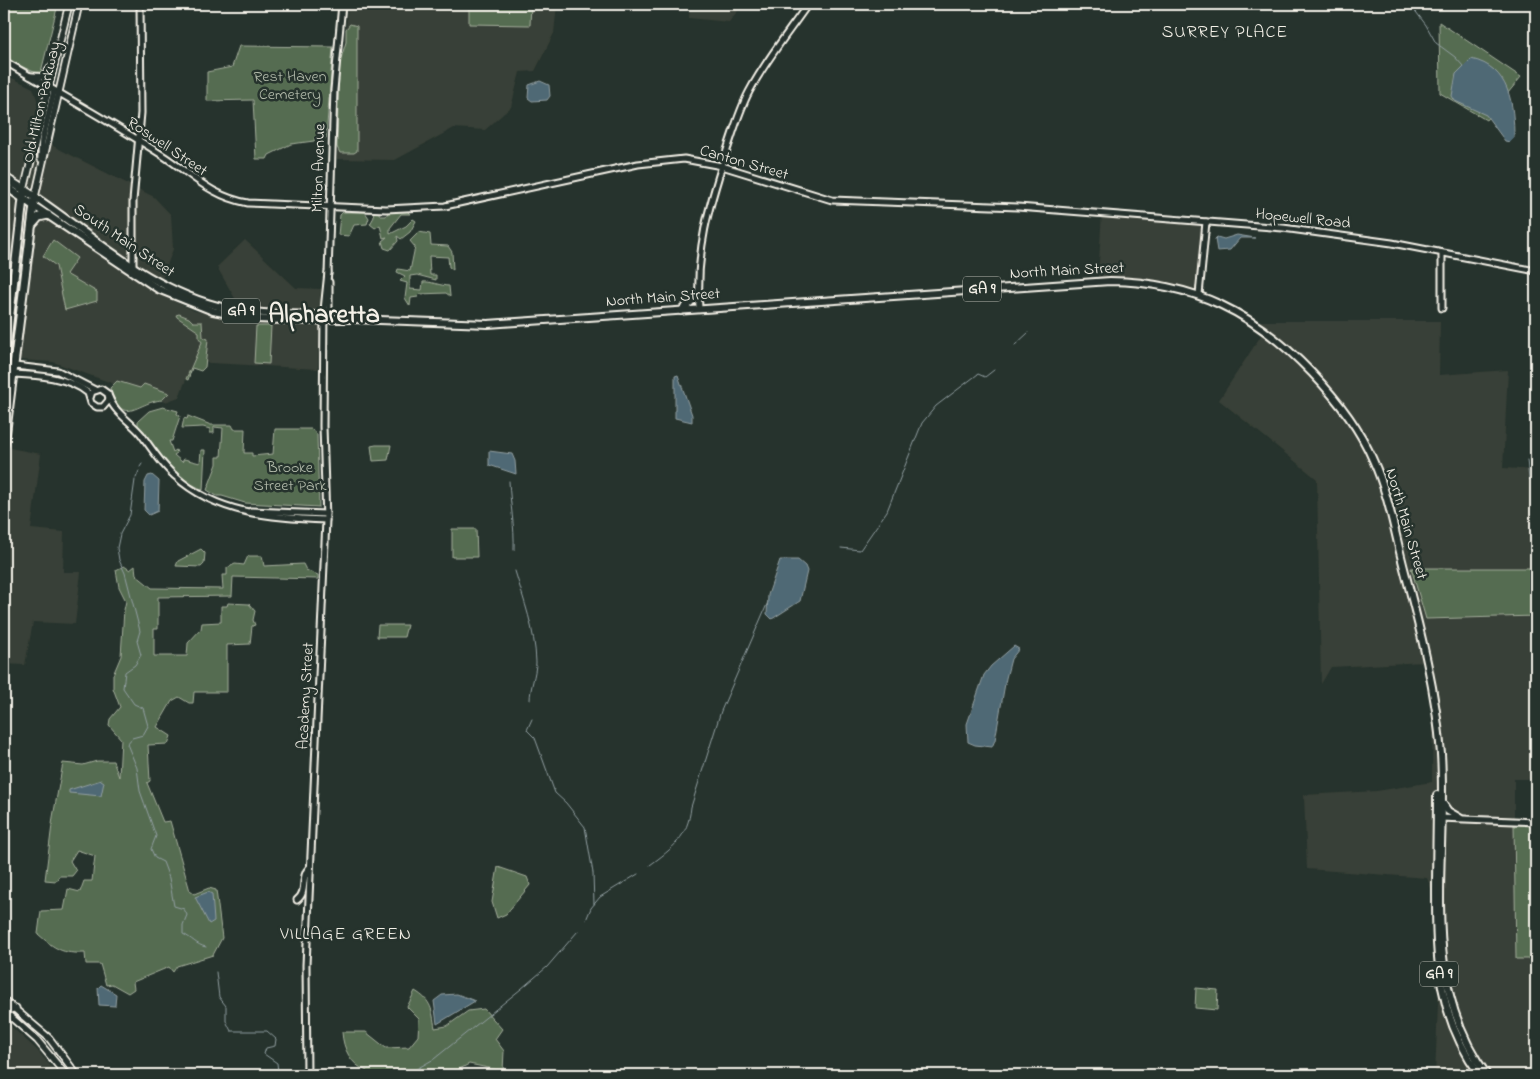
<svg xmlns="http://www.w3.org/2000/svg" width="1540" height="1079" font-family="'Indie Flower',sans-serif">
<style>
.built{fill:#394037}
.green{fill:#556c51;stroke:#a4ae9c}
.water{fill:#506974;stroke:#929fa2}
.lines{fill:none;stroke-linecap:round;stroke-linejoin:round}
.stream{stroke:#929fa2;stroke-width:1}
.tertiary-casing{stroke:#f4f1e8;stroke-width:9}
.secondary-casing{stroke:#f4f1e8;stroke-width:9}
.primary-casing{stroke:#f4f1e8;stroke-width:10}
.trunk-casing{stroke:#f4f1e8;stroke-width:11}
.tertiary{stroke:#26332d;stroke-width:5}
.secondary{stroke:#26332d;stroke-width:5.5}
.primary{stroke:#26332d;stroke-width:6}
.trunk{stroke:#26332d;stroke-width:7}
.labels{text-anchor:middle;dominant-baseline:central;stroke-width:5;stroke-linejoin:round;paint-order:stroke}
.shield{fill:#26332d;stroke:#b6b8b0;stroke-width:1}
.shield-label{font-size:15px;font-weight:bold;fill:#f4f1e8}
.park-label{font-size:16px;fill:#b4bcac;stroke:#26332d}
.street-label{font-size:16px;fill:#f4f1e8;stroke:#26332d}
.neighbourhood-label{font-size:18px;letter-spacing:1px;fill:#f4f1e8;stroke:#26332d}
.town-label{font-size:26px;font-weight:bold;fill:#f4f1e8;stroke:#26332d}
</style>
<rect width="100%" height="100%" fill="#26332d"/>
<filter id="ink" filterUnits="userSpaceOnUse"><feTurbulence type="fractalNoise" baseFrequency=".02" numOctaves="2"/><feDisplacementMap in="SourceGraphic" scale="10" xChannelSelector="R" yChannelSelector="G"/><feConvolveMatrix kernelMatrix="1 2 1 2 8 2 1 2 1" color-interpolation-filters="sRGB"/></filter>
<g filter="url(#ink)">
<g class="built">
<polygon points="348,4 557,4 554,33 535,71 520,72 511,107 485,130 454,128 395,160 337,159 340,89"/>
<polygon points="690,4 743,4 729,22 689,18"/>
<polygon points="10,77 33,88 53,146 154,197 171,215 173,249 157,293 195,311 248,321 217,267 245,240 296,288 321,289 318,369 193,362 179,397 165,402 53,362 4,359 4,90"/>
<polygon points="1102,211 1204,222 1198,295 1172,287 1098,280"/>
<polygon points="1251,321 1440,321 1439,375 1508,370 1503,468 1536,470 1536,568 1412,568 1426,619 1536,616 1536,779 1514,779 1514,824 1516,959 1536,959 1536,1075 1435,1075 1440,959 1438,907 1427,878 1307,869 1304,795 1377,791 1432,782 1433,707 1424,662 1331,667 1321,684 1317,479 1219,400 1264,331"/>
<polygon points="4,447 41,454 31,529 64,532 63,572 81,572 75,624 33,622 25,665 4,664"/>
<polygon points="4,1020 38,1051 58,1075 4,1075"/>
</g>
<g class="green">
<polygon points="4,4 58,4 41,72 34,72 4,58"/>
<polygon points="469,4 531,4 530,25 469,24"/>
<polygon points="1439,22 1521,77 1486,120 1440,93"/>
<polygon points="350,24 357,26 357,151 354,153 340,153 337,147 339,65 346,42 346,29"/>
<polygon points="239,46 333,47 326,138 315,138 314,141 291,144 269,155 267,159 256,159 253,100 207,101 207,72 232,67"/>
<polygon points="389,211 407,211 410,214 401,214 390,228 390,234 406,226 413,219 416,221 410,232 401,239 397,236 398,241 390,250 384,248 382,241 387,237 383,238 380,225 375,228 370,224 374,217 373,212 378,212 381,216 386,216"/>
<polygon points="343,212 365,212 369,218 367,224 354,225 349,236 338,235 340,215"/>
<path d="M419,232l11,2 1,11 17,1 4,6 1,18 -4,-3 -1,-10 -19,-1 1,19h6v5l-19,-5 -7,1v13l12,1 1,-8c7,-1 18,4 26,4l1,10 -4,-3 -27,1 -1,3 -7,1 -1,8 -5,-8 2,-15 -7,-2 5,-5 -8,-4 1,-3 12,2 5,-24 -5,-6z"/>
<polygon points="53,240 77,258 66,274 97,292 97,301 65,310 56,266 43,256"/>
<polygon points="179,314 189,318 193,322 202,322 203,337 208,339 205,367 201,371 192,368 188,380 186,379 202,342 199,338 199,332 177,317 176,315"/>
<polygon points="256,326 271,326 269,364 254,363"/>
<path d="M117,381l23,7 4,-4 25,9 -7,7c-26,2 -39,29 -52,-12z"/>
<polygon points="163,407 178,411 177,414 180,416 172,441 169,441 173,452 176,450 177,453 174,455 182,462 184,459 200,463 201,450 205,450 203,490 182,479 168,466 138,425 138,421 149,411"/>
<polygon points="188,416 211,425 232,425 234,429 245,429 244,453 252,453 252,456 273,454 275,429 311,429 317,434 319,507 245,503 222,496 217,496 207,490 217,464 217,457 221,457 223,428 214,427 214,433 210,433 210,429 203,427 182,428 184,418 187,419"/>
<polygon points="376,445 391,445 388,460 373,461 371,446"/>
<polygon points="452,529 476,529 477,557 452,557"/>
<polygon points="201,549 205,553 204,564 201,567 176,566 178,561"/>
<path d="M248,556h14l2,10 39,-2 3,6 12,5v4l-85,-2 -1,19 -74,1v32h-4v27h33l1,-13 13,-14 1,-6 19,-1v-16h6l1,-3 21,1 6,7 -2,9 2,5 -3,1 -2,18 -23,1v47h-33l-1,11h-4l-10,-6 -7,4 -15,26 14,9 -3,8 -20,1 2,36 -3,2 16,39 7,-1 20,70 4,3 15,-6 7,2 6,48 -9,17 -36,11 -4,6 -4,-5 -36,15 1,7 -6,4 -16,-9 -6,1 -6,-21h-14l-1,-11c-23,1 -30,-4 -47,-19l3,-23 23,-1 4,-21 12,3 4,-11h8l3,-25 -18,-6 -7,11 6,10 -4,5h-13l-3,5 -11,-1 8,-63 10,-54 20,2 14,-4h16l6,16 2,-38 -12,-14 1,-6 10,-12 -7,-19v-13l8,-19 3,-46 2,-9 -7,-14 -3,-17 8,-4 6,4 5,-4 1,9 16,13 71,1 -1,-14h5v-7l8,-4 9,1z"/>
<polygon points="1411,568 1536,568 1536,616 1426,619"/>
<polygon points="378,625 407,625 404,637 377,637"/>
<polygon points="1514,824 1536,826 1536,959 1516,959"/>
<polygon points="498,867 527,877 530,885 506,914 497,918 492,902"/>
<polygon points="1196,988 1218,990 1217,1010 1195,1008"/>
<path d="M415,991c17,10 17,19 20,37l12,-2 21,-15 16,-2 18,20 -7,10 9,12 -1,20 -34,-7 -13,7 -3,4h-86v-4c-16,-6 -24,-22 -25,-39h24l20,16 23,-1 9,-11 1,-17 -12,-12z"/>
</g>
<g class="water">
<path d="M1471,59c39,8 43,46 43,79l-4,4 -5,-1 -19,-26 -31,-14 -3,-5 4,-22z"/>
<polygon points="540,81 549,85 550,96 547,100 532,101 528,98 529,85"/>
<polygon points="1237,235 1255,238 1240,238 1230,250 1217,251 1215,239 1217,237 1224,239"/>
<polygon points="678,375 692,415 692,422 675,418 675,376"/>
<polygon points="489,451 512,454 515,461 516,474 489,465"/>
<polygon points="152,475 159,481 158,511 149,515 144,510 145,482 148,476"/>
<polygon points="780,560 798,560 805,566 807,571 800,601 772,619 767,614 768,595"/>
<polygon points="1014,646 1019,649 1011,659 1006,678 995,740 992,747 975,745 968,742 967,724 984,675 991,666"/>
<polygon points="101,780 104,782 101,796 69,793 69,790"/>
<polygon points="208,892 212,894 214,921 209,924 195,897"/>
<polygon points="101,985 116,994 115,1006 99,1005 98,988"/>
<polygon points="457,994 475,1001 437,1024 434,1001 442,995"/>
</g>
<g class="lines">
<g class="stream">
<polyline points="1410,4 1426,25 1436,43 1455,57 1463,66"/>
<polyline points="1015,345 1028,333"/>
<polyline points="1527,460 1529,479 1536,485"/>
<polyline points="140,467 142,464"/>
<polyline points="136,478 139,471"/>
<path d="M135,480l-5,35 -10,19 -3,14 2,12 6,13 15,58 -3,10 4,14 -6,10 -10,7 -2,16 11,16 9,4 5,18 -5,9 -11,3 -5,6 10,24 3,23 16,45 -5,13 4,9 8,4 6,16 5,28 10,3 3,6 -4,10v9c9,4 13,11 23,13"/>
<path d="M509,481c1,23 6,45 5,69"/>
<polyline points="841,548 860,550 887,511 922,423 936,406 978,374 985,377 994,370"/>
<path d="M515,571c9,30 20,59 21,91 0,13 -6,25 -6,38"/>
<polyline points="532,719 527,730 535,738 555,793 566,803 585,827 593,873 594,904"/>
<path d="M650,865c23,-17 38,-28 41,-58l30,-96 47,-109"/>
<polyline points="586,920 591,908 600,897 638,874"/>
<polyline points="216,972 219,997 226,1006 226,1021 231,1031 267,1031 276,1039 275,1046 266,1048 264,1054 277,1063 278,1072 293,1073"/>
<polyline points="406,1075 434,1059 521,989 547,967 578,931"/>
</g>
<defs>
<g id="tertiary">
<path d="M4,61c53,31 107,61 158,94 31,20 48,41 86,48l138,6 59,-3 193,-42 46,-5 38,7 110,34 186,7 265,21 109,15 144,28"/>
<polyline points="1442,253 1442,308"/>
<polyline points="133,267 133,201 141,113 140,4"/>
<polyline points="328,274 334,90 342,4"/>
<polyline points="1199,295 1206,222"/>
<path d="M699,309c-3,-60 9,-100 27,-156 7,-20 13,-42 23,-61 16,-31 39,-59 59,-88"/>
<polyline points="326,318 329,310 329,282"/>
<polyline points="15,366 58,371 95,390"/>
<path d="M14,374c23,1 55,3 74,19l3,10 6,4h6l6,-7 -1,-6 -7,-5 -9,3 -2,6"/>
<path d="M109,397c5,15 22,25 32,37 11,15 20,30 34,42 41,38 98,42 151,44"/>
<polyline points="251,511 326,514"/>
<polyline points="1440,818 1536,822"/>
<path d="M297,900c11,-8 3,-23 12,-32"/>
<polyline points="307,1075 306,965 326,520 323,426 324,310 328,272"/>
</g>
<g id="secondary">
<polyline points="30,76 44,77 52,66"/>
<polyline points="41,159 42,141 54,91"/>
<polyline points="24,190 69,4"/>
<polyline points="35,197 79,4"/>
<polyline points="4,374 14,374"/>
<polyline points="4,1000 49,1038 77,1075"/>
<polyline points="4,1006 10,1010 16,1008"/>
<polyline points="4,1011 37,1040 66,1075"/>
</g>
<g id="primary">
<path d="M35,197c61,41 117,95 191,111 29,6 59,6 88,7l11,4"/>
<path d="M34,206l124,83 55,22 42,8 59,2 12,-2h27l135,5 622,-43c84,1 145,32 202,92 25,26 47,54 61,87 16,35 22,75 32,112 16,61 31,119 36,182 7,109 -24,227 46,321"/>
<polyline points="681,311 692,301 698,292"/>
<path d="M1437,795c0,33 -1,66 -1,99 0,67 2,124 44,181"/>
<polyline points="1441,801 1448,811 1460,818"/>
</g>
<g id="trunk">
<polyline points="4,177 35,197 4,445"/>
<polyline points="4,185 34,206"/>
<polyline points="32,225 39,217 48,215"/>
<polyline points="4,367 24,190"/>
</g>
</defs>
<use href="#tertiary" class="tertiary-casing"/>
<use href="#secondary" class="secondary-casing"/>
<use href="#primary" class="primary-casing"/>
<use href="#trunk" class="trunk-casing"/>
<use href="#tertiary" class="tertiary"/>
<use href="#secondary" class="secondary"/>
<use href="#primary" class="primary"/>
<use href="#trunk" class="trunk"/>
</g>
</g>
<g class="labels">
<g class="shield">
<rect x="963" y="276.5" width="38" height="25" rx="4"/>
<rect x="222" y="298.5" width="38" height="25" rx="4"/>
<rect x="1420" y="961.5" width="38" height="25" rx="4"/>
</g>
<g class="shield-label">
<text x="982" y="289">GA 9</text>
<text x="241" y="311">GA 9</text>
<text x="1439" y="974">GA 9</text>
</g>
<g class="park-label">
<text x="290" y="77">Rest Haven<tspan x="290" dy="18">Cemetery</tspan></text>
<text x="290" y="468">Brooke<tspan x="290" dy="18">Street Park</tspan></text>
</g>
<g class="street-label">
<text transform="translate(42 102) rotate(-77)">Old Milton Parkway</text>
<text transform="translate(167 147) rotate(34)">Roswell Street</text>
<text transform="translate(744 163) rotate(16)">Canton Street</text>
<text transform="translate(319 168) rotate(-88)">Milton Avenue</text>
<text transform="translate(1303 219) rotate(6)">Hopewell Road</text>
<text transform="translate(124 241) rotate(34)">South Main Street</text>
<text transform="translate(1067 271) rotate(-3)">North Main Street</text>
<text transform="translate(663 298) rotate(-4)">North Main Street</text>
<text transform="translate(1406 524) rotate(74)">North Main Street</text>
<text transform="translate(306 696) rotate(-87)">Academy Street</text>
</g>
<g class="neighbourhood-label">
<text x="1225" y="33">SURREY PLACE</text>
<text x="346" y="935">VILLAGE GREEN</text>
</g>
<g class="town-label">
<text x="324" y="316">Alpharetta</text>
</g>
</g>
<rect width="1540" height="1079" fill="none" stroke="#26332d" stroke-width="20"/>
<rect x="10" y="10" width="1520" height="1059" fill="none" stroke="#f4f1e8" stroke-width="2" filter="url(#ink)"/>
</svg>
